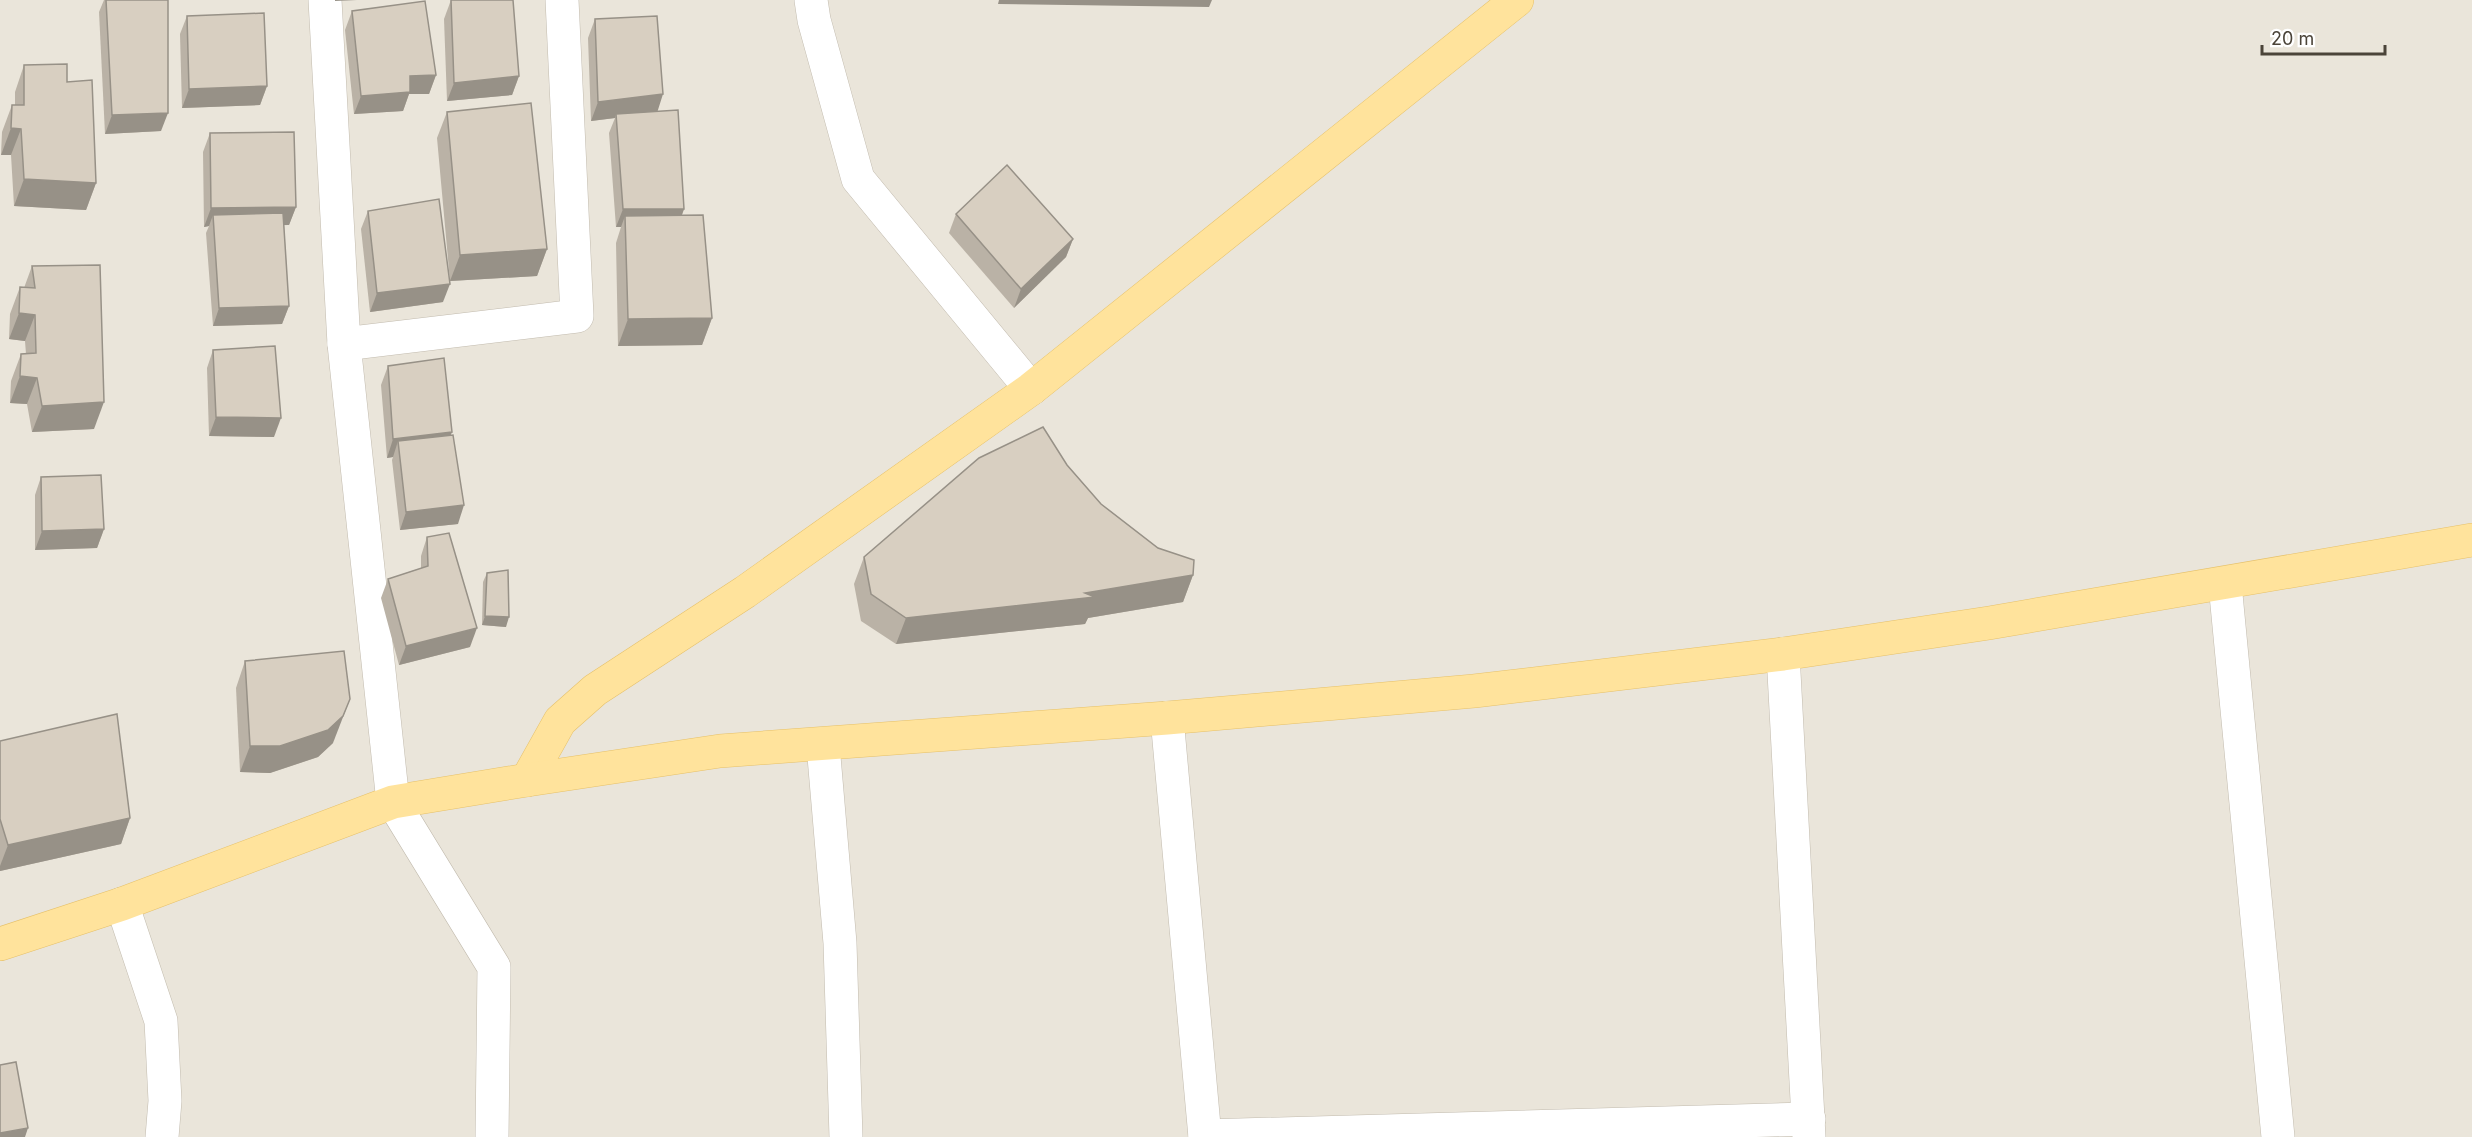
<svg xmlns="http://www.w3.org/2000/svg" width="2472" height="1137" font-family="Inter,sans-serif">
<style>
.residential{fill:#eae5da}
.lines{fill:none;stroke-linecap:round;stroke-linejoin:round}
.minor-casing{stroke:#c2bbae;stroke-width:34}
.major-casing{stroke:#e6c16a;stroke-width:34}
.minor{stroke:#fff;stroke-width:33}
.major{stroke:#ffe39c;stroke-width:33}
.wall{fill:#bab2a6}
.shaded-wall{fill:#979187}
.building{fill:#d8cfc1;stroke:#979187;stroke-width:1.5}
</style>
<rect width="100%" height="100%" fill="#f6f3ec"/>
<rect class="residential" x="0" y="0" width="2472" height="1137"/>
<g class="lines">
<defs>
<g id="minor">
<polyline points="325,0 344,344 393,802 494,967 492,1137"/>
<polyline points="811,0 814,20 858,179 1031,389"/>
<polyline points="344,344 577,316 562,0"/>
<polyline points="2225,584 2278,1137"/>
<polyline points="1783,654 1809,1137"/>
<polyline points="1167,718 1205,1137"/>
<polyline points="823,745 840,943 846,1137"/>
<polyline points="122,904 161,1021 165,1101 162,1137"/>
<polyline points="1205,1136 1809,1119"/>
</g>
<g id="major">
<polyline points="527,780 560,721 595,690 745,592 1031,389 1517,0"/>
<polyline points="0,944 122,904 393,802 527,780 720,751 1167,718 1474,691 1783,654 1989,623 2472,540"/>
</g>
</defs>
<use href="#minor" class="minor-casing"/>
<use href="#major" class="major-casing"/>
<use href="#minor" class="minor"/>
<use href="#major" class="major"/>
</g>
<g class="wall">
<polygon points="104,0 168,0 161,131 105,134 99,12"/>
<polygon points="451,0 519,76 512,95 447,101 444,19"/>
<polygon points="352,11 436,75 429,94 409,94 403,111 354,114 345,30"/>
<polygon points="187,16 267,86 260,105 182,108 180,34"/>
<polygon points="595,19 657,111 684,209 682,215 712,318 702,345 618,346 616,243 621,227 616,227 609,133 615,118 591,121 588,38"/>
<polygon points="24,65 67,82 96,183 86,210 14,206 11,155 1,155 2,132 12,105 15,105 15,92"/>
<polygon points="447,112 547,249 537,276 450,281 437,138"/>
<polygon points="210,133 296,207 289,225 284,225 289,306 282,324 213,326 206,233 209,226 204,227 203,152"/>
<polygon points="368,211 443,302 370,312 361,229"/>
<polygon points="956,214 1073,239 1066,257 1014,308 949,233"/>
<polygon points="32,266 94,429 32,432 27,404 10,403 11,381 21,354 26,354 25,341 9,339 10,314 20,287 24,288"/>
<polygon points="213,350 274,437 209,436 207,368"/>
<polygon points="388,366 450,435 458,524 400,530 392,460 393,457 387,458 381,385"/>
<polygon points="1067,465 1101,504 1193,575 1183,602 1088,618 1085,624 896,644 861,621 854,584 864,557"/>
<polygon points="41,477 104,529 97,548 35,550 35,495"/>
<polygon points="427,537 470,647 399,665 381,598 388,579 421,568 421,556"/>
<polygon points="487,573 506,627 482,625 483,582"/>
<polygon points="245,661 333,743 318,757 270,773 240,772 236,688"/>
<polygon points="0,741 130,818 121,844 0,871"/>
</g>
<g class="shaded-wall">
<polygon points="335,0 357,0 335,1"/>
<polygon points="999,0 1212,0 1209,7 998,4"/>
<polygon points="436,75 429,94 409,94 403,111 354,114 361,96 410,76"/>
<polygon points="519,76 512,95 447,101 454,83"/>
<polygon points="267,86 260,105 182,108 189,89"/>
<polygon points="663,94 657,113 616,114 615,118 591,121 598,102"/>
<polygon points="168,113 161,131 105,134 112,115"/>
<polygon points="11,128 21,129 11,155 1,155"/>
<polygon points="24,179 96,183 86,210 14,206"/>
<polygon points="296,207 289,225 214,226 213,215 209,226 204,227 211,208"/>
<polygon points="623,209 684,209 677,228 625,216 621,227 616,227"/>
<polygon points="1073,239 1066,257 1014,308 1021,289"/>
<polygon points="547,249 537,276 450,281 460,255"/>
<polygon points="450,284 443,302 370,312 377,293"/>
<polygon points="289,306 282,324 213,326 219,308"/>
<polygon points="19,313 35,315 25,341 9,339"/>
<polygon points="712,318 702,345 618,346 628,319"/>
<polygon points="20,376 37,378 27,404 10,403"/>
<polygon points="104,402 94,429 32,432 42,406"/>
<polygon points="216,417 281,418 274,437 209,436"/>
<polygon points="452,432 445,450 398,441 393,457 387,458 393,439"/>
<polygon points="464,505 458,524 400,530 406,512"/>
<polygon points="104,529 97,548 35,550 42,531"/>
<polygon points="1193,575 1183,602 1088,618 1085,624 896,644 906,618 1085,593"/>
<polygon points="485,616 509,617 506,627 482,625"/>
<polygon points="477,628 470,647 399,665 406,646"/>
<polygon points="350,699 333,743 318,757 270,773 240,772 250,746"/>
<polygon points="130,818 121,844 0,871 0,866 8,845"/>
<polygon points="28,1128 25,1137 0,1137 0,1133"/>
</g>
<g class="building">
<polygon points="106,0 168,0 168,113 112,115"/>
<polygon points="451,0 513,0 519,76 454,83"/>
<polygon points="425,1 436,75 410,76 410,92 361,96 352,11"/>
<polygon points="264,13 267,86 189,89 187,16"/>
<polygon points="657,16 663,94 598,102 595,19"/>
<polygon points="67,64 67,82 92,80 96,183 24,179 21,129 11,128 12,105 24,105 24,65"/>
<polygon points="531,103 547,249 460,255 447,112"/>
<polygon points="678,110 684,209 623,209 616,114"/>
<polygon points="294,132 296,207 211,208 210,133"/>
<polygon points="1007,165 1073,239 1021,289 956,214"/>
<polygon points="439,199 450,284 377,293 368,211"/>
<polygon points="283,213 289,306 219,308 213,215"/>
<polygon points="703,215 712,318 628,319 625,216"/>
<polygon points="100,265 104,402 42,406 37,378 20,376 21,354 36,353 35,315 19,313 20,287 35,288 32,266"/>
<polygon points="275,346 281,418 216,417 213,350"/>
<polygon points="444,358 452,432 393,439 388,366"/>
<polygon points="1043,427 1067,465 1101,504 1158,548 1194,560 1193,575 1085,593 1095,597 906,618 871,594 864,557 979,458"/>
<polygon points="453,435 464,505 406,512 398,441"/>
<polygon points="101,475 104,529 42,531 41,477"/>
<polygon points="449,533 477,628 406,646 388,579 428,566 427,537"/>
<polygon points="508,570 509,617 485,616 487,573"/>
<polygon points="344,651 350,699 343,716 328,730 280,746 250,746 245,661"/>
<polygon points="117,714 130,818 8,845 0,819 0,741"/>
<polygon points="16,1062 28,1128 0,1133 0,1065"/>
</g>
<path d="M2262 45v9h123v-9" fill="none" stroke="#4b4439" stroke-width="3"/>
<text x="2271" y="45" font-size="18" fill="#4b4439" stroke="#ffffff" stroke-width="4.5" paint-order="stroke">20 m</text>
</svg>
